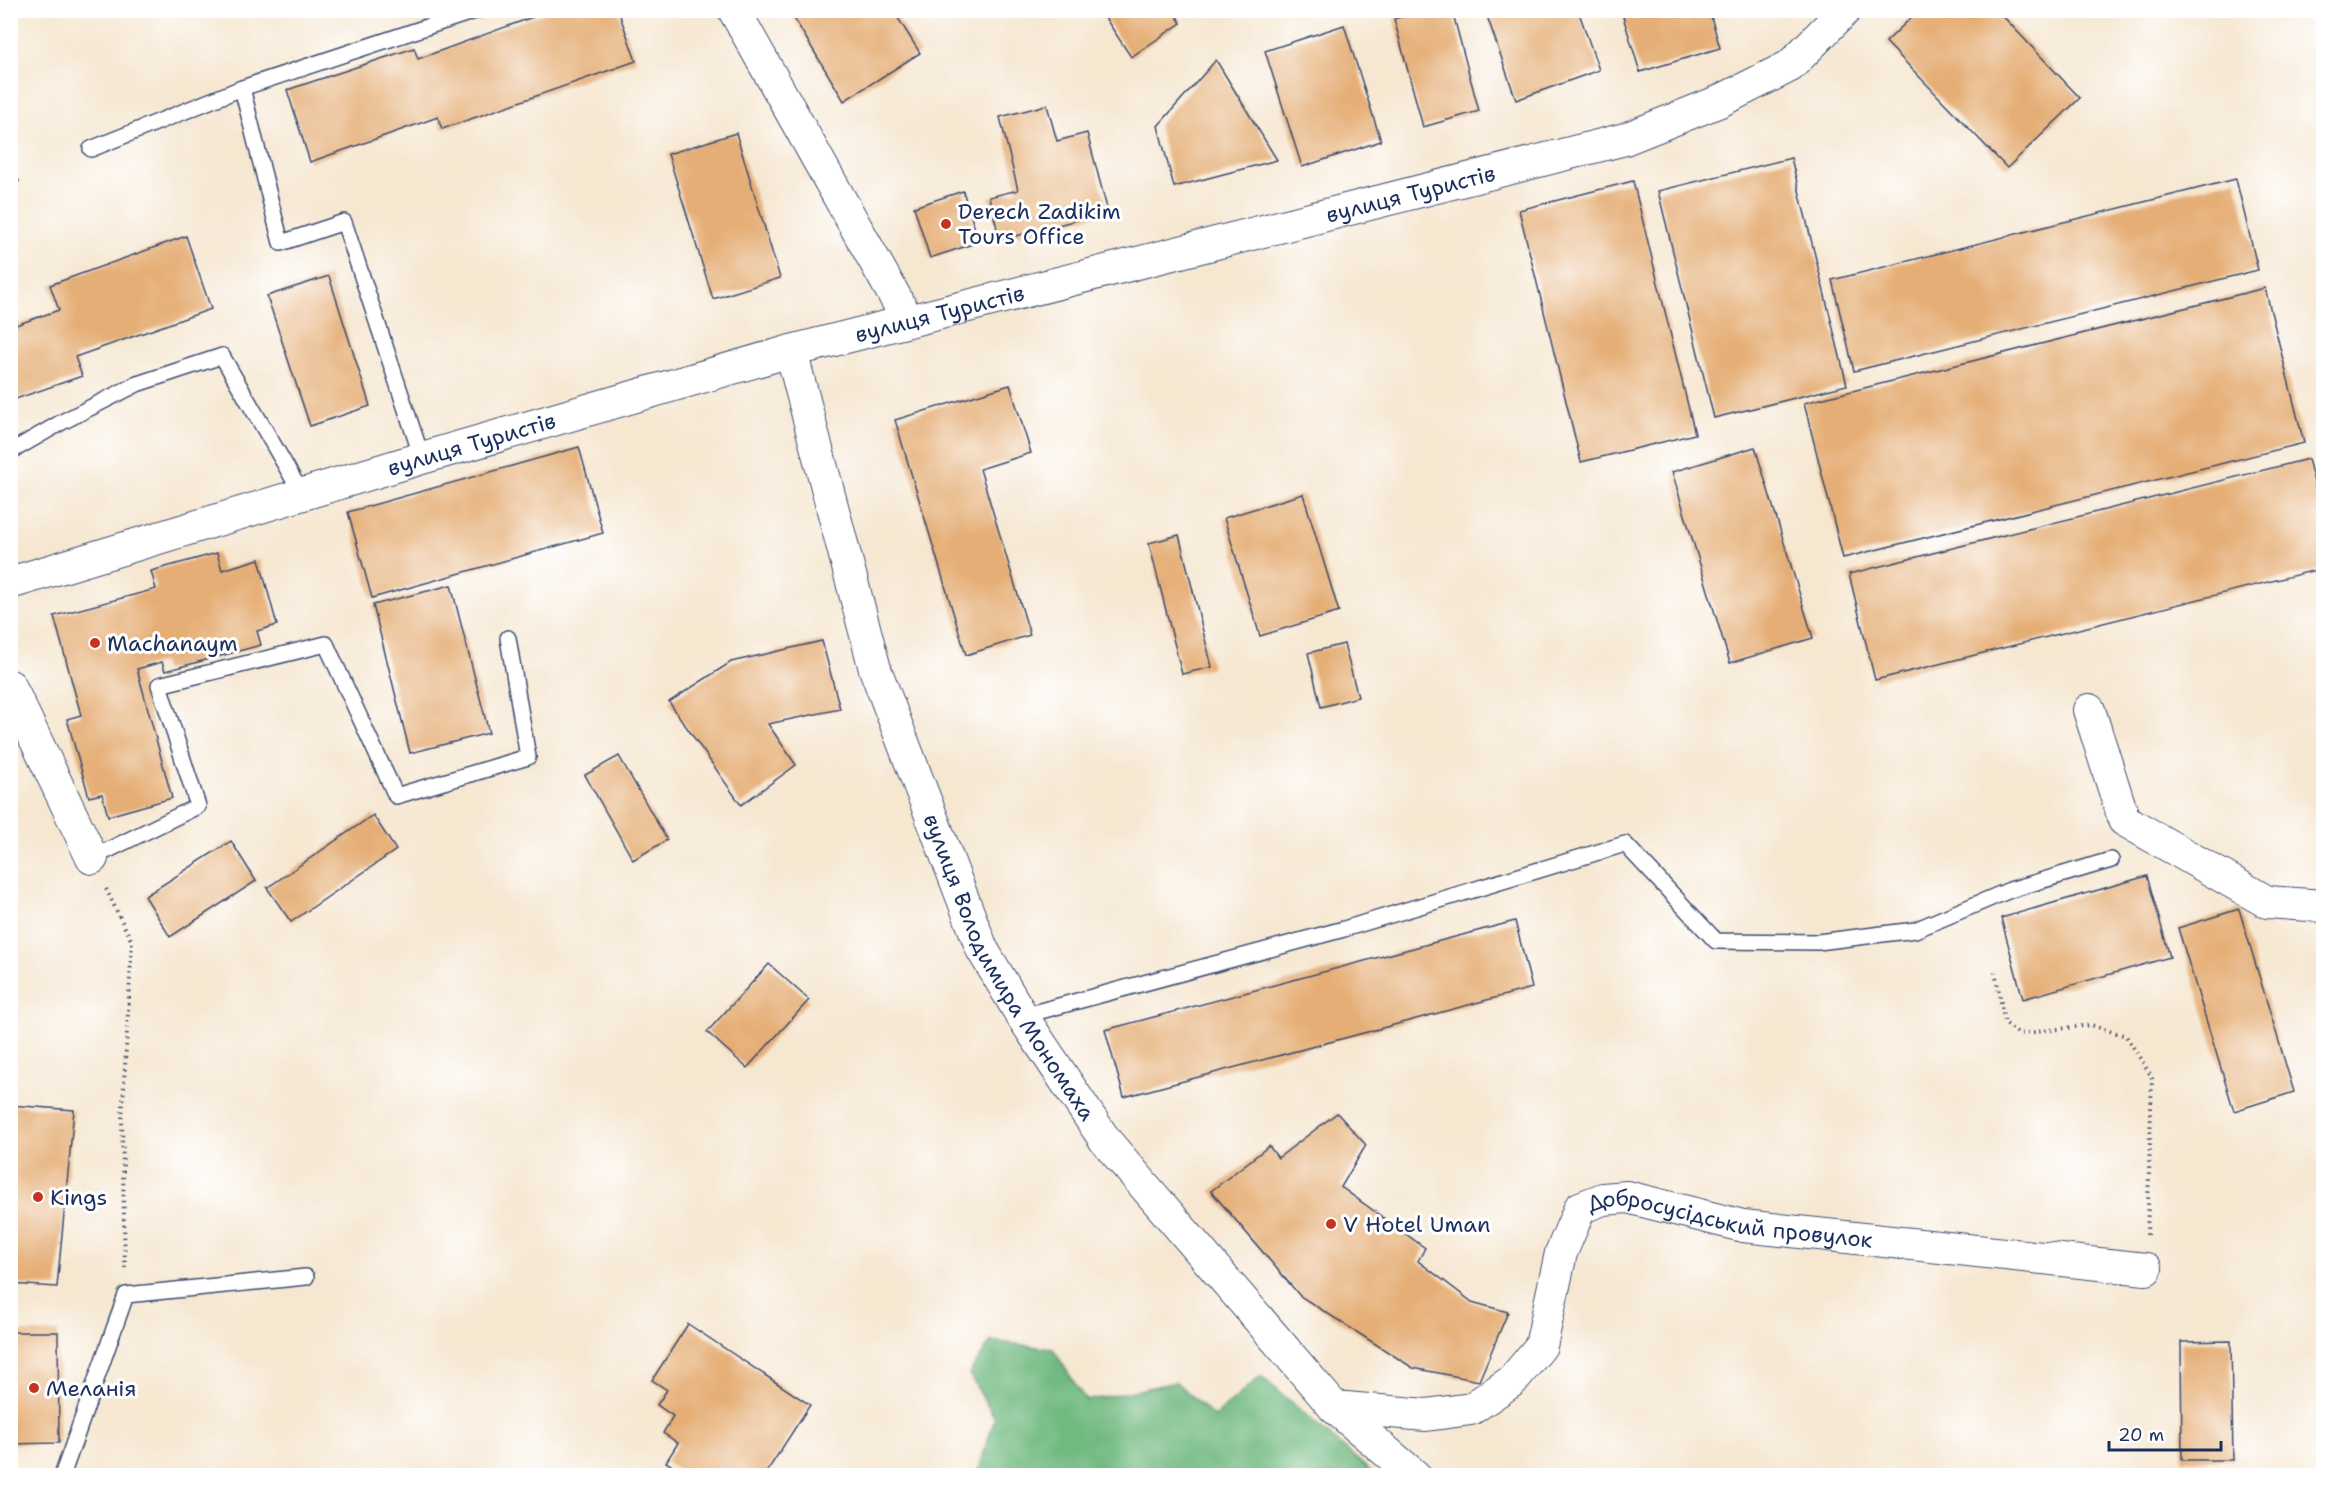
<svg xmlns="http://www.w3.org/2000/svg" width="2334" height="1486" font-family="'Shantell Sans',sans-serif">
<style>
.forest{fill:#71b980;stroke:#46746f;stroke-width:1.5}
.building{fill:#e5ae76}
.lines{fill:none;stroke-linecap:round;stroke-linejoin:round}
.lane-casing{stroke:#3c4b6f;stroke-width:18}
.street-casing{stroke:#3c4b6f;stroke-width:34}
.path{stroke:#3c4b6f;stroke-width:4;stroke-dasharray:1.5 4.5;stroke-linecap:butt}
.lane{stroke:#fff;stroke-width:15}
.street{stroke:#fff;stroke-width:32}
.poi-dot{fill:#c8321e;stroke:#fff;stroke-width:2}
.labels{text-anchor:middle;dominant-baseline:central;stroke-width:6;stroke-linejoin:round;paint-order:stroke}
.street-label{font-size:22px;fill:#1b2f5e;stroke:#fff}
.poi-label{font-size:22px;fill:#1b2f5e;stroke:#fff;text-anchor:start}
</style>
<rect width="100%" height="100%" fill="#fff"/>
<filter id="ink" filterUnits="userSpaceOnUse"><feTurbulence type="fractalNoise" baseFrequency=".0167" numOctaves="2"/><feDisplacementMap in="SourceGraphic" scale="12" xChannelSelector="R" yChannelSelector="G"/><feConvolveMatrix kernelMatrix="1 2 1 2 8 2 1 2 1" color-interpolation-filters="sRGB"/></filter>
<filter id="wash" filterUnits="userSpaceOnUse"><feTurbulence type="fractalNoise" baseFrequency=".008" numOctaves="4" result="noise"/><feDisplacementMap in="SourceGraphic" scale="24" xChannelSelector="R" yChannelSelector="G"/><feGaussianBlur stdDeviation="1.35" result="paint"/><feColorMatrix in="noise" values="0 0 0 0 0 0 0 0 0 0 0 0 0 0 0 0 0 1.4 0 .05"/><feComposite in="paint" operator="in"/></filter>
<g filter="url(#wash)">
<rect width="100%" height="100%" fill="#f6e7d1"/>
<polygon class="forest" points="991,1341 1053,1349 1086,1401 1176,1382 1214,1417 1261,1376 1375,1475 977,1475 995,1418 969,1374"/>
<g id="blocks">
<g class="building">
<polygon points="552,10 618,10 636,61 442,129 438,117 310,162 287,90 414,48 418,59"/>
<polygon points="789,10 893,10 920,53 844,101"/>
<polygon points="1100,10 1173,10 1181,23 1131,57"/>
<polygon points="1425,10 1452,10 1479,111 1423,127 1394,19"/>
<polygon points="1485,10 1578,10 1599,70 1516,100"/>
<polygon points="1621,10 1681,10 1682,17 1709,10 1720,48 1640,72"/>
<polygon points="1919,10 1997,10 2080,98 2007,168 1886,42"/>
<polygon points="1344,25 1381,141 1302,167 1265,51"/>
<polygon points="1216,60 1277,160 1174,187 1158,126"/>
<polygon points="1047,105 1057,141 1087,133 1108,212 1000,240 989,197 1018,190 1000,117"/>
<polygon points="736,133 780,278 713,299 668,154"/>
<polygon points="1791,158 1847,385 1714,418 1658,191"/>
<polygon points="10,169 19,181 10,187"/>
<polygon points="2236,179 2258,270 1854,371 1832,280"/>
<polygon points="1633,181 1695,434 1581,462 1519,210"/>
<polygon points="963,191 979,242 930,258 914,207"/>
<polygon points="186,236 211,309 75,357 82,376 10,401 10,327 59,310 50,285"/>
<polygon points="329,276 370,406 310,426 267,296"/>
<polygon points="2265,288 2304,443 1843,558 1804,403"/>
<polygon points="1010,385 1031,453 980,469 1030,635 966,655 895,420"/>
<polygon points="579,447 603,533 372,598 348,512"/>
<polygon points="1755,447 1813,638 1730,663 1672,472"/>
<polygon points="2308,459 2324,520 2324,568 1875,680 1849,574"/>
<polygon points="1303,494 1339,612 1260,636 1224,518"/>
<polygon points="1179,535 1212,667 1182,674 1149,543"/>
<polygon points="217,553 222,570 259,559 277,625 257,631 261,645 165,671 162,662 137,669 172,798 108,816 102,794 89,797 67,719 81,715 54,616 156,589 151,571"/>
<polygon points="451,585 489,733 410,753 373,605"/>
<polygon points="822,641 840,709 768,724 796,765 741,805 669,702 731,662"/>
<polygon points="1344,644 1358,697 1321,707 1308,653"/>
<polygon points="619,756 667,840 633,860 585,775"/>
<polygon points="373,815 396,850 291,922 267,888"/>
<polygon points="231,841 256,881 170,937 145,896"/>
<polygon points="2147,876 2170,957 2023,999 2001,918"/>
<polygon points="2239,909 2294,1092 2234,1111 2178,928"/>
<polygon points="1515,921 1532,988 1124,1097 1105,1030"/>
<polygon points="769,964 809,1000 747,1068 707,1032"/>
<polygon points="10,1105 74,1110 57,1287 10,1284"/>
<polygon points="1337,1113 1366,1145 1341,1187 1425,1248 1418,1261 1472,1302 1508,1312 1479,1381 1413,1368 1300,1296 1211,1191 1269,1146 1278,1158"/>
<polygon points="688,1324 810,1405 764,1476 676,1476 679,1470 666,1462 678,1443 663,1433 673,1416 657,1405 667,1390 652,1380"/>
<polygon points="10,1332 58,1332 59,1443 10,1444"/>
<polygon points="2231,1341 2233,1460 2182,1460 2181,1342"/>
</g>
</g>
</g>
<g filter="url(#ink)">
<use href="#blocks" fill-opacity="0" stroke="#3c4b6f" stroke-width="1.5"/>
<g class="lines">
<defs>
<g id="lane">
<polyline points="242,88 281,243 344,222 422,458"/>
<polyline points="91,149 242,88 478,10"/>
<polyline points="10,452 62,422 137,384 222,356 302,494"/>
<polyline points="92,858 198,806 159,685 326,644 396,796 528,757 508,638"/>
<polyline points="1022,1016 1344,929 1625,844 1716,941 1818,942 1915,930 2010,890 2111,860"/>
<polyline points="62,1476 126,1295 306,1277"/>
</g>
<g id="street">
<polyline points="734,10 908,320"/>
<path id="s1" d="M791,351l84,318 107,280 40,67 83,124 229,267 81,69"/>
<path id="s2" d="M10,583l412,-125 369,-107 834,-212 95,-38 70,-35 55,-56"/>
<polyline points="10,686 92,858"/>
<polyline points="2089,710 2124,820 2267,902 2324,906"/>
<path id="s3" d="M1334,1407l92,8 45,-6 41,-28 29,-35 20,-93 19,-45 23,-9 24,-2 116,29 403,43"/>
</g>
</defs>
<use href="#lane" class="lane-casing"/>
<use href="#street" class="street-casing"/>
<g class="path">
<polyline points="106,889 132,942 122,1120 125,1268"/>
<polyline points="1995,972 2005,1023 2019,1034 2091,1025 2126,1036 2152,1077 2147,1235"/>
</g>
<use href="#lane" class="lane"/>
<use href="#street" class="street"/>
</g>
</g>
<g class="poi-dot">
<circle cx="946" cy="224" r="6"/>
<circle cx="95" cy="643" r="6"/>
<circle cx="38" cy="1197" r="6"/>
<circle cx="1331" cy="1224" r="6"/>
<circle cx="34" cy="1388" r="6"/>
</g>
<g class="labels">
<g class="street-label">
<text stroke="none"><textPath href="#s2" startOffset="1454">вулиця Туристів</textPath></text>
<text stroke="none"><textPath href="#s2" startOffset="968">вулиця Туристів</textPath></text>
<text stroke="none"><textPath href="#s2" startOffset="482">вулиця Туристів</textPath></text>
<text stroke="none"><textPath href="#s1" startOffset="657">вулиця Володимира Мономаха</textPath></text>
<text stroke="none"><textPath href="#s3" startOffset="530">Добросусідський провулок</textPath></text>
</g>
<g class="poi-label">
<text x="958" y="211">Derech Zadikim<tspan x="958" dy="25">Tours Office</tspan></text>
<text x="107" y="643">Machanaym</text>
<text x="50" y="1197">Kings</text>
<text x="1343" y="1224">V Hotel Uman</text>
<text x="46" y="1388">Меланія</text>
</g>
</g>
<rect width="2334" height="1486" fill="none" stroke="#fff" stroke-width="36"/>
<path d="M2109 1441v9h112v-9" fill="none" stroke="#1b2f5e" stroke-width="3"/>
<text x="2118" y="1441" font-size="18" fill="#1b2f5e" stroke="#ffffff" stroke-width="4.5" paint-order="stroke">20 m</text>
</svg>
